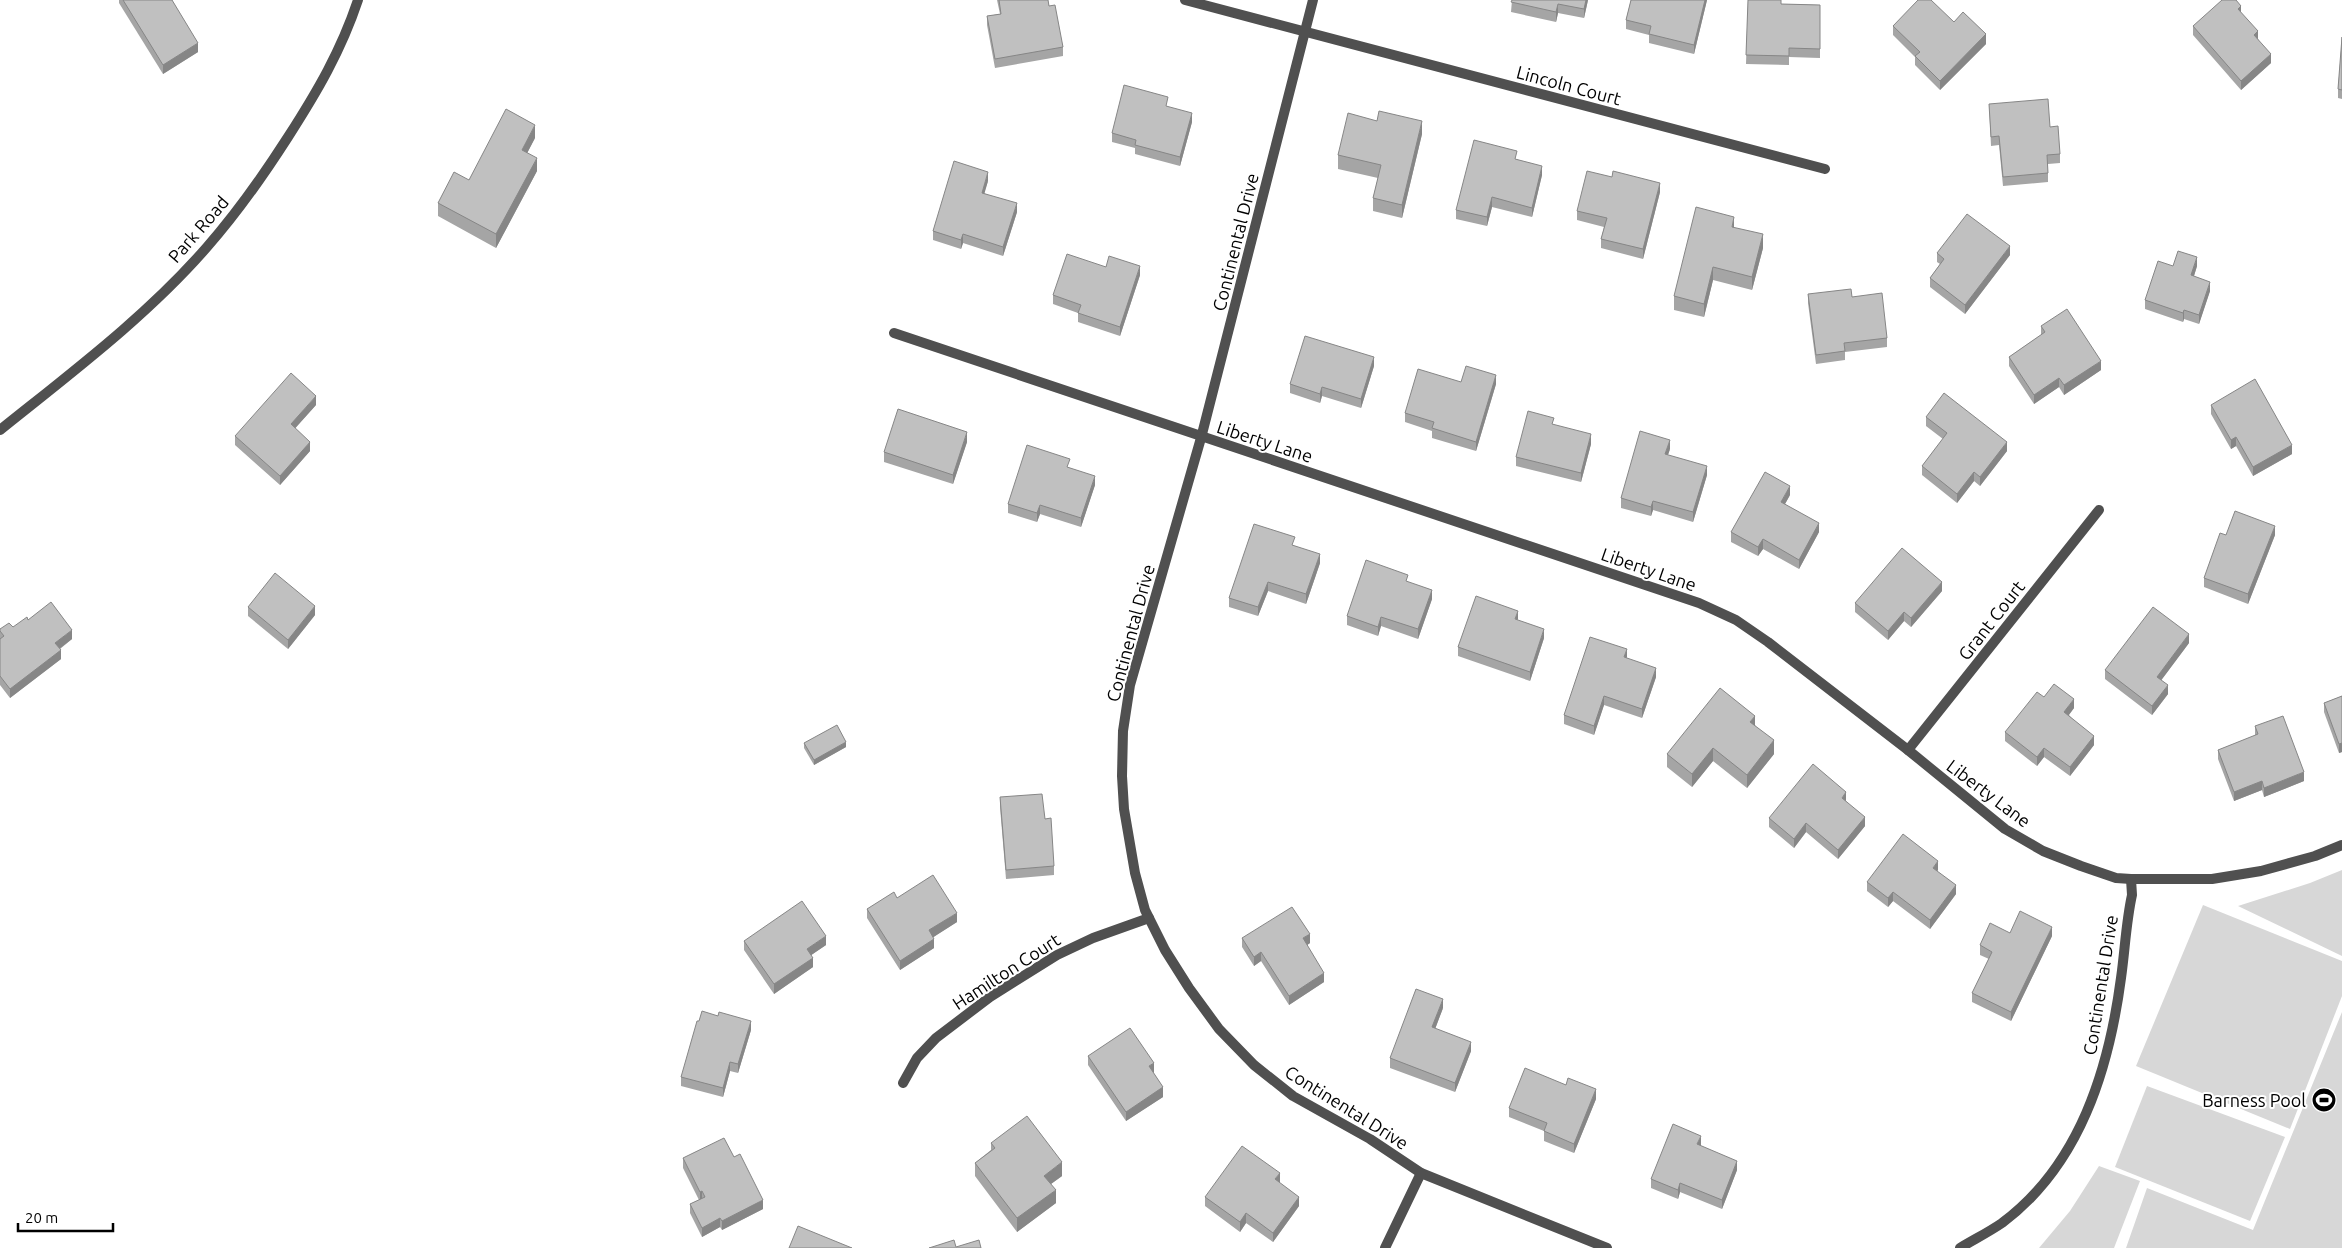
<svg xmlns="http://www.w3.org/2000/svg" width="2342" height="1248" font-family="Ubuntu,sans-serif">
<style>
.green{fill:#d7d7d7}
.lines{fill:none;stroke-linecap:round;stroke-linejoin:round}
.minor{stroke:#505050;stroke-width:10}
.wall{fill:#a5a5a5}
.shaded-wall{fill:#868686}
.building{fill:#c0c0c0;stroke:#868686}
.labels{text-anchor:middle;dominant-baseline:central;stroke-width:4;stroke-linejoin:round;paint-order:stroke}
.street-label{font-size:18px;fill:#000;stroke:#fff}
.poi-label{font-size:18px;fill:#000;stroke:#fff;text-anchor:end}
</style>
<rect width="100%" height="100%" fill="#fff"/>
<g class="green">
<polygon points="2342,870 2342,956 2238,906 2310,883"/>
<polygon points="2203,905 2342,961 2342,996 2290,1129 2136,1066"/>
<polygon points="2342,1012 2342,1248 2126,1248 2147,1188 2253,1230"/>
<polygon points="2147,1086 2285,1137 2250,1221 2115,1167"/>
<polygon points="2099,1166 2140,1181 2114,1248 2039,1248 2070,1211"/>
</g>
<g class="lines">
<g class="minor">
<polyline points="1185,0 1825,169"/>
<polyline points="1313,0 1201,438 1130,685 1123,731 1122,776 1124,809 1135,873 1145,910 1165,950 1189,988 1219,1029 1254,1065 1293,1096 1370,1139 1421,1173 1607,1248"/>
<polyline points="894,333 1699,603 1736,620 1768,642 1908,750 2005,829 2043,851 2081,866 2116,878 2131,879 2212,879 2261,871 2315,856 2342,845"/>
<path d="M0,430c71,-57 147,-114 207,-183 30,-34 56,-71 81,-110 29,-45 53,-86 70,-137"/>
<polyline points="1908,750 2099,510"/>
<polyline points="903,1083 917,1058 936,1038 990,997 1057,955 1093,938 1149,918"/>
<polyline points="1385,1248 1421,1173"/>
<path d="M1960,1248c13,-8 29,-16 42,-25 78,-58 107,-154 119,-245 4,-28 5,-56 11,-83l-1,-16"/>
</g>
</g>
<g class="wall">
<polygon points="119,0 172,0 198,52 163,74 119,3"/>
<polygon points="997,0 1048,0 1049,6 1063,47 1063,56 995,68 987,25 987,16 1000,14"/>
<polygon points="1512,0 1588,0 1584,18 1558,13 1556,22 1511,12"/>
<polygon points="1631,0 1707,0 1694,54 1649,43 1649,35 1626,29 1626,20"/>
<polygon points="1748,0 1782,4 1820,5 1820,58 1789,57 1789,65 1746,64"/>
<polygon points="2241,13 2258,39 2271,63 2241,90 2193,35 2193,26"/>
<polygon points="1954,22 1986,44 1940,90 1915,65 1915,57 1893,35 1893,26"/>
<polygon points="2342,37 2342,99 2338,98 2338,89"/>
<polygon points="1989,104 2050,127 2060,154 2060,163 2048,164 2048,182 2003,186 1999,145 1991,146"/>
<polygon points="1168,107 1192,122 1180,166 1135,154 1135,148 1112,142 1112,133"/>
<polygon points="1377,121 1422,134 1402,218 1373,211 1373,198 1378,178 1338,169 1338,155"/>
<polygon points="535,138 527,153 537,171 496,248 438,216 438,203 469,180"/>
<polygon points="1517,159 1542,175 1532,217 1492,207 1487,226 1456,219 1456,210"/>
<polygon points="988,181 984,193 1017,212 1003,256 963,243 961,249 933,240 933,231"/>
<polygon points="1660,192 1643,259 1601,248 1601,239 1604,227 1577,220 1577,211"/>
<polygon points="1734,228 1763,248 1752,290 1713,280 1704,317 1674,310 1674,296"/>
<polygon points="1937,253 2010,255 1965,314 1930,287 1930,278 1940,264 1937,262"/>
<polygon points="2173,266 2197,266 2194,276 2210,291 2199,324 2184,319 2183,322 2145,309 2145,300"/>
<polygon points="1106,267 1140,275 1120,336 1078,322 1078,313 1053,304 1053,295"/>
<polygon points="1808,294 1852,297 1887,338 1887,347 1845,352 1845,360 1816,364 1808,303"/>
<polygon points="2041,326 2101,370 2064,395 2059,387 2034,404 2009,366 2009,357 2041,335"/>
<polygon points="1374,366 1361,408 1322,396 1320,403 1290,393 1290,384"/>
<polygon points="1461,382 1496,384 1476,451 1432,438 1432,431 1405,422 1405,413"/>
<polygon points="316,405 295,428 310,451 280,485 235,445 235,436"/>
<polygon points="2211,405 2292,454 2253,476 2236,446 2231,449 2211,414"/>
<polygon points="1926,417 2007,451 1980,486 1974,481 1957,503 1922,475 1922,466 1943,439 1926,426"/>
<polygon points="967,442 953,484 884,462 884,452"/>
<polygon points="1591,444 1581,482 1516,466 1516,457"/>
<polygon points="1670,449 1668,455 1707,475 1693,522 1653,510 1651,516 1621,508 1621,498"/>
<polygon points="1070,468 1095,485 1081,527 1040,514 1037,522 1008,513 1008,504"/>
<polygon points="1790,495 1785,504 1819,532 1799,569 1763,549 1758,556 1731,542 1731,532"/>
<polygon points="2226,535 2275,535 2248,604 2204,587 2204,578"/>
<polygon points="1295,546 1320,563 1306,604 1268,591 1258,616 1229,607 1229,598"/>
<polygon points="1408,582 1432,599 1418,639 1381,626 1378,636 1347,625 1347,616"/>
<polygon points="1942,591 1911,627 1904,621 1888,640 1855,612 1855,603"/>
<polygon points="248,607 315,615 288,649 248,616"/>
<polygon points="28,620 72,639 60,649 61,659 10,698 0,685 0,629 13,627"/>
<polygon points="1544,638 1530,681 1458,656 1458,647"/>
<polygon points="2189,643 2161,680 2168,694 2152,715 2105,679 2105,670"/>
<polygon points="1627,658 1656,677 1642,718 1604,705 1594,735 1564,724 1564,715"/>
<polygon points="2342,696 2342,752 2339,753 2324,712 2324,703"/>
<polygon points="2044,697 2074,708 2069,715 2094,745 2070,776 2044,757 2037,766 2005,741 2005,732"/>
<polygon points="1755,725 1774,754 1747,788 1713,761 1692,787 1667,767 1667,754"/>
<polygon points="2255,726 2304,781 2264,797 2262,790 2234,801 2218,759 2218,750 2255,736"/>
<polygon points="804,743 846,747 814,765 804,748"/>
<polygon points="1000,797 1054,866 1054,875 1006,879 1000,807"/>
<polygon points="1846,801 1865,826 1838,859 1806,832 1794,848 1769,827 1769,818"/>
<polygon points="1938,870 1937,871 1956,894 1930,929 1893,901 1888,907 1867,891 1867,882"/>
<polygon points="897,898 957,922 933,937 934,948 900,970 867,918 867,909"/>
<polygon points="2010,933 2052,936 2011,1021 1972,1002 1972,993 1989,959 1980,955 1980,945"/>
<polygon points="1242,938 1310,943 1307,945 1324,982 1289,1005 1261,961 1254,966 1242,947"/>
<polygon points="744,941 826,945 811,955 813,967 774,994 744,950"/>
<polygon points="1443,1008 1435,1029 1471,1051 1455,1092 1390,1068 1390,1058"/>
<polygon points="751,1030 738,1073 730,1071 723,1097 681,1086 681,1077"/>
<polygon points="1088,1056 1154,1072 1153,1073 1163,1097 1126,1121 1088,1065"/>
<polygon points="1596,1099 1574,1153 1544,1141 1544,1131 1509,1117 1509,1108"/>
<polygon points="991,1143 1062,1176 1051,1184 1056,1203 1017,1232 975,1176 975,1163 991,1150"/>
<polygon points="1701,1145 1701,1146 1737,1170 1722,1209 1680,1192 1678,1199 1651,1188 1651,1179"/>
<polygon points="734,1157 763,1209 722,1230 720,1227 702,1237 690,1213 690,1204 699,1200 683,1168 683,1158"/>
<polygon points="1279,1182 1299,1206 1273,1242 1246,1223 1240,1232 1205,1206 1205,1197 1280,1182"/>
</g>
<g class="shaded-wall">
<polygon points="1586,0 1588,0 1584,18 1584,9"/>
<polygon points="1705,0 1707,0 1694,54 1694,45"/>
<polygon points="1558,4 1558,13 1556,22 1556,12"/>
<polygon points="2241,6 2241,15 2238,9"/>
<polygon points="2258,31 2258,41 2254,35"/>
<polygon points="1986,34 1986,44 1940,90 1940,81"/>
<polygon points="198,43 198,52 163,74 163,65"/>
<polygon points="2271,54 2271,63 2241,90 2241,81"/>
<polygon points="1192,113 1192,122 1180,166 1180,157"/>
<polygon points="1422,121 1422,134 1402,218 1402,205"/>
<polygon points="535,125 535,138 522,163 522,150"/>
<polygon points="537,158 537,171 496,248 496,234"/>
<polygon points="1542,166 1542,175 1532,217 1532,208"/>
<polygon points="988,172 988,181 982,202 982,193"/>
<polygon points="1660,183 1660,192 1643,259 1643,249"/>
<polygon points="1492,197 1492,207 1487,226 1487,217"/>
<polygon points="1017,203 1017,212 1003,256 1003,247"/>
<polygon points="1734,217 1734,230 1732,227"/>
<polygon points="963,234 963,243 961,249 961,240"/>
<polygon points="1763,234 1763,248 1752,290 1752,277"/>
<polygon points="2010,246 2010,255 1965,314 1965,305"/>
<polygon points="2197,257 2197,266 2191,285 2191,275"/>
<polygon points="1140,266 1140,275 1120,336 1120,327"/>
<polygon points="1713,267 1713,280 1704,317 1704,304"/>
<polygon points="2210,282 2210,291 2199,324 2199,315"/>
<polygon points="2184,310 2184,319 2183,322 2183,313"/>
<polygon points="1374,357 1374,366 1361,408 1361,399"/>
<polygon points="2101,361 2101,370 2064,395 2064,385"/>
<polygon points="1496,375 1496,384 1476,451 1476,442"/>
<polygon points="2059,378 2059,387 2034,404 2034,395"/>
<polygon points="1322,387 1322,396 1320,403 1320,394"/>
<polygon points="316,396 316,405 291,433 291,424"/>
<polygon points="967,432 967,442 953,484 953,475"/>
<polygon points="1591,434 1591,444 1581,482 1581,473"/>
<polygon points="2236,437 2236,446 2231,449 2231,440"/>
<polygon points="1670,440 1670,449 1665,463 1665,454"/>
<polygon points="310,442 310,451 280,485 280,476"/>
<polygon points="2007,442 2007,451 1980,486 1980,477"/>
<polygon points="2292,445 2292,454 2253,476 2253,467"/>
<polygon points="1707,466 1707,475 1693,522 1693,512"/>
<polygon points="1974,472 1974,481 1957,503 1957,494"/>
<polygon points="1095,476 1095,485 1081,527 1081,518"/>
<polygon points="1790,486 1790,495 1781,511 1781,502"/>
<polygon points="1653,501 1653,510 1651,516 1651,507"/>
<polygon points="1040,505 1040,514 1037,522 1037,513"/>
<polygon points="1819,523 1819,532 1799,569 1799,560"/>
<polygon points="2275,526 2275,535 2248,604 2248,594"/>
<polygon points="1763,539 1763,549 1758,556 1758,547"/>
<polygon points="1320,554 1320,563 1306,604 1306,594"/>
<polygon points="1268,582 1268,591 1258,616 1258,607"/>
<polygon points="1942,582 1942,591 1911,627 1911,618"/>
<polygon points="1432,590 1432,599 1418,639 1418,629"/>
<polygon points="315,606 315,615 288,649 288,640"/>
<polygon points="1518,611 1518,620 1515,619"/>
<polygon points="1904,612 1904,621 1888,640 1888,631"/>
<polygon points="1381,617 1381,626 1378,636 1378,627"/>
<polygon points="1544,629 1544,638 1530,681 1530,672"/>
<polygon points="72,630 72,639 55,652 55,643"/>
<polygon points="2189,634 2189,643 2157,686 2157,677"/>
<polygon points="1627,649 1627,658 1624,657"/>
<polygon points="61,650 61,659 10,698 10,689"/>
<polygon points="1656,668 1656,677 1642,718 1642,709"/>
<polygon points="2168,685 2168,694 2152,715 2152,706"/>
<polygon points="1604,696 1604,705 1594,735 1594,726"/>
<polygon points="2074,699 2074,708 2064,721 2064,712"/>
<polygon points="1755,716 1755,729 1750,722"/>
<polygon points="2094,736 2094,745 2070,776 2070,767"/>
<polygon points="1774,740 1774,754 1747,788 1747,775"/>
<polygon points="846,742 846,747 814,765 814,760"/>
<polygon points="2342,743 2342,752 2339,753 2339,744"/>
<polygon points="1713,748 1713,761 1692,787 1692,774"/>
<polygon points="2044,748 2044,757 2037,766 2037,757"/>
<polygon points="2304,772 2304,781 2264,797 2264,788"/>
<polygon points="2262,781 2262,790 2234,801 2234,792"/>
<polygon points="1846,792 1846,801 1842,807 1842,798"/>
<polygon points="1865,817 1865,826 1838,859 1838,850"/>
<polygon points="1806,823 1806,832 1794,848 1794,839"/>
<polygon points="1938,861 1938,870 1933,877 1933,868"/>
<polygon points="1956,885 1956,894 1930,929 1930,920"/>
<polygon points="1893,892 1893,901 1888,907 1888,898"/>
<polygon points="957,913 957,922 929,940 929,930"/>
<polygon points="2052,927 2052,936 2011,1021 2011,1012"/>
<polygon points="1310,934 1310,943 1303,948 1303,938"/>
<polygon points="826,936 826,945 807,958 807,949"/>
<polygon points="934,939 934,948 900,970 900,961"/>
<polygon points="1261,952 1261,961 1254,966 1254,957"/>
<polygon points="813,958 813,967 774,994 774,984"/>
<polygon points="1324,973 1324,982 1289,1005 1289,996"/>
<polygon points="1443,999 1443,1008 1432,1037 1432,1027"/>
<polygon points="751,1021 751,1030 738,1073 738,1064"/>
<polygon points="1471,1042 1471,1051 1455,1092 1455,1083"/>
<polygon points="730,1062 730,1071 723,1097 723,1088"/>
<polygon points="1154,1063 1154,1072 1149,1075 1149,1066"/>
<polygon points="1163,1087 1163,1097 1126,1121 1126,1112"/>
<polygon points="1596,1089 1596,1099 1574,1153 1574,1144"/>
<polygon points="1701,1136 1701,1145 1697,1154 1697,1144"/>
<polygon points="1737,1161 1737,1170 1722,1209 1722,1200"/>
<polygon points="1062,1162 1062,1176 1044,1189 1044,1176"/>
<polygon points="1280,1173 1280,1182 1275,1188 1275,1179"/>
<polygon points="1680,1183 1680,1192 1678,1199 1678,1190"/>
<polygon points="1056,1190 1056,1203 1017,1232 1017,1218"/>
<polygon points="702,1191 702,1200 700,1201 700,1192"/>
<polygon points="1299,1197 1299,1206 1273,1242 1273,1233"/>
<polygon points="763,1200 763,1209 722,1230 722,1221"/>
<polygon points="1246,1213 1246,1223 1240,1232 1240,1222"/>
<polygon points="720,1218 720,1227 702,1237 702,1228"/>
</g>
<g class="building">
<polygon points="123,0 172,0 198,43 163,65"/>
<polygon points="999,0 1048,0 1049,6 1055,5 1063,47 995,59 987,16 1001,14"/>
<polygon points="1512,0 1586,0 1584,9 1558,4 1556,12 1511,2"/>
<polygon points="1631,0 1705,0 1694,45 1649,34 1651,26 1626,20"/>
<polygon points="1748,0 1781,0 1781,4 1820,5 1820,49 1789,48 1789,56 1746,55"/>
<polygon points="1918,0 1931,0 1954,22 1963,12 1986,34 1940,81 1915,56 1920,52 1893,26"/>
<polygon points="2222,0 2236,0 2241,6 2238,9 2258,31 2254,35 2271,54 2241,81 2193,26"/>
<polygon points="2342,37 2342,90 2338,89"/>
<polygon points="1124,85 1168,97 1166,106 1192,113 1180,157 1135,145 1136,140 1112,133"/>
<polygon points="2048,99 2050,127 2058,126 2060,154 2047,155 2048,173 2003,177 1999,136 1991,137 1989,104"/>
<polygon points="506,109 535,125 522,150 537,158 496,234 438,203 454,172 469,180"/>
<polygon points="1379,111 1422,121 1402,205 1373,198 1381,165 1338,155 1348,113 1377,121"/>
<polygon points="1474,140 1517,151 1515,159 1542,166 1532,208 1492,197 1487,217 1456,210"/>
<polygon points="954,161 988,172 982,193 1017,203 1003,247 963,234 961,240 933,231"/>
<polygon points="1587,171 1612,177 1613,171 1660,183 1643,249 1601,239 1607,218 1577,211"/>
<polygon points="1696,207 1734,217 1732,227 1763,234 1752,277 1713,267 1704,304 1674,296"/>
<polygon points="1967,214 2010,246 1965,305 1930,278 1944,259 1937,253"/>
<polygon points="2178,251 2197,257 2191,275 2210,282 2199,315 2184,310 2183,313 2145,300 2158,261 2173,266"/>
<polygon points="1067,254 1106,267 1109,256 1140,266 1120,327 1078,313 1081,305 1053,295"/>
<polygon points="1851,289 1852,297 1882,293 1887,338 1844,343 1845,351 1816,355 1808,294"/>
<polygon points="2067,309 2101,361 2064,385 2059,378 2034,395 2009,357 2045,332 2041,326"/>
<polygon points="1305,336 1374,357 1361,399 1322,387 1320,394 1290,384"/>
<polygon points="1466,366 1496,375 1476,442 1432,428 1434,422 1405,413 1418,369 1461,382"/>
<polygon points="291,373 316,396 291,424 310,442 280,476 235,436"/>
<polygon points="2255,379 2292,445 2253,467 2236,437 2231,440 2211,405"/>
<polygon points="1944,393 2007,442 1980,477 1974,472 1957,494 1922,466 1947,433 1926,417"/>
<polygon points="898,409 967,432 953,475 884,452"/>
<polygon points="1528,411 1554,418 1552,424 1591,434 1581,473 1516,457"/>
<polygon points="1640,431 1670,440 1665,454 1707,466 1693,512 1653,501 1651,507 1621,498"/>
<polygon points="1027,445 1070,459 1067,467 1095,476 1081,518 1040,505 1037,513 1008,504"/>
<polygon points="1765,472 1790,486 1781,502 1819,523 1799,560 1763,539 1758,547 1731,532"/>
<polygon points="2235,511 2275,526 2248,594 2204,578 2220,533 2226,535"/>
<polygon points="1254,524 1295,537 1292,545 1320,554 1306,594 1268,582 1258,607 1229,598"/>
<polygon points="1902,548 1942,582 1911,618 1904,612 1888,631 1855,603"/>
<polygon points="1366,560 1408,575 1406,581 1432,590 1418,629 1381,617 1378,627 1347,616"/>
<polygon points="275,573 315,606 288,640 248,607"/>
<polygon points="1476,596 1518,611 1515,619 1544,629 1530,672 1458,647"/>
<polygon points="51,602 72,630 55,643 61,650 10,689 0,676 0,639 4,636 0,631 0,629 9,623 13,627 27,617 28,620"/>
<polygon points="2153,607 2189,634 2157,677 2168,685 2152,706 2105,670"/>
<polygon points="1590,637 1627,649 1624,657 1656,668 1642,709 1604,696 1594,726 1564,715"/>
<polygon points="2054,684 2074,699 2064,712 2094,736 2070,767 2044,748 2037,757 2005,732 2037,692 2044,697"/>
<polygon points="1720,688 1755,716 1750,722 1774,740 1747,775 1713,748 1692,774 1667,754"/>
<polygon points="2342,696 2342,743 2339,744 2324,703"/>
<polygon points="2283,716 2304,772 2264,788 2262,781 2234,792 2218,750 2258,734 2255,726"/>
<polygon points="837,725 846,742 814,760 804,743"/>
<polygon points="1813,764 1846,792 1842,798 1865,817 1838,850 1806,823 1794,839 1769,818"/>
<polygon points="1042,794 1045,819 1051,818 1054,866 1006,870 1000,797"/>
<polygon points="1903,834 1938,861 1933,868 1956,885 1930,920 1893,892 1888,898 1867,882"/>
<polygon points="933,875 957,913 929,930 934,939 900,961 867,909 894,892 897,898"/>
<polygon points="802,901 826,936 807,949 813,958 774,984 744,941"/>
<polygon points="1292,907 1310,934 1303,938 1324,973 1289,996 1261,952 1254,957 1242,938"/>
<polygon points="2020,911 2052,927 2011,1012 1972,993 1992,952 1980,945 1990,923 2010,933"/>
<polygon points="1416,989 1443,999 1432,1027 1471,1042 1455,1083 1390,1058"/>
<polygon points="702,1011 718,1016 719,1012 751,1021 738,1064 730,1062 723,1088 681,1077 697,1021 699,1021"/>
<polygon points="1130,1028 1154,1063 1149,1066 1163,1087 1126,1112 1088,1056"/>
<polygon points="1525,1068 1566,1085 1568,1078 1596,1089 1574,1144 1544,1131 1547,1123 1509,1108"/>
<polygon points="1027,1116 1062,1162 1044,1176 1056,1190 1017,1218 975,1163 995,1148 991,1143"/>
<polygon points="1673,1124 1701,1136 1697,1144 1737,1161 1722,1200 1680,1183 1678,1190 1651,1179"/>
<polygon points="724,1138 734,1157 740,1154 763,1200 722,1221 720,1218 702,1228 690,1204 705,1197 702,1191 700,1192 683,1158"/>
<polygon points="1242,1146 1280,1173 1275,1179 1299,1197 1273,1233 1246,1213 1240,1222 1205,1197"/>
<polygon points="798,1226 852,1248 789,1248"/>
<polygon points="954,1240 956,1247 979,1240 981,1248 929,1248"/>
</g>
<defs>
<symbol id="stadium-disc" viewBox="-11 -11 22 22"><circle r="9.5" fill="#000" stroke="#fff"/><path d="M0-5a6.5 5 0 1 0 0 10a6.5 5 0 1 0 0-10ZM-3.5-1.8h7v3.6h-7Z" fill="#fff"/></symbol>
</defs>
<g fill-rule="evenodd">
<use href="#stadium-disc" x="2310" y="1086" width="28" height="28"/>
</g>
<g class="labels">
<g class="street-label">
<text transform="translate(1569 85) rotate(15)">Lincoln Court</text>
<text transform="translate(198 229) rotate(-49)">Park Road</text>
<text transform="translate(1235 242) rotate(-76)">Continental Drive</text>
<text transform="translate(1265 441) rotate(18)">Liberty Lane</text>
<text transform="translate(1649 569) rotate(19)">Liberty Lane</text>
<text transform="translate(1991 620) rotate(-52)">Grant Court</text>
<text transform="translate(1130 633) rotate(-75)">Continental Drive</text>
<text transform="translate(1989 793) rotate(37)">Liberty Lane</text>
<text transform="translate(1006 971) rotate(-33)">Hamilton Court</text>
<text transform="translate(2100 985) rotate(-81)">Continental Drive</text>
<text transform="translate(1347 1107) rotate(32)">Continental Drive</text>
</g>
<g class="poi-label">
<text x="2306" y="1100">Barness Pool</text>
</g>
</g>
<path d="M18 1223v8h95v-8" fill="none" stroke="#000000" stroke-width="2.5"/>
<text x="25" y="1223" font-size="15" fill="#000000" stroke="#ffffff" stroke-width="4" paint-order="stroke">20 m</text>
</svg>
